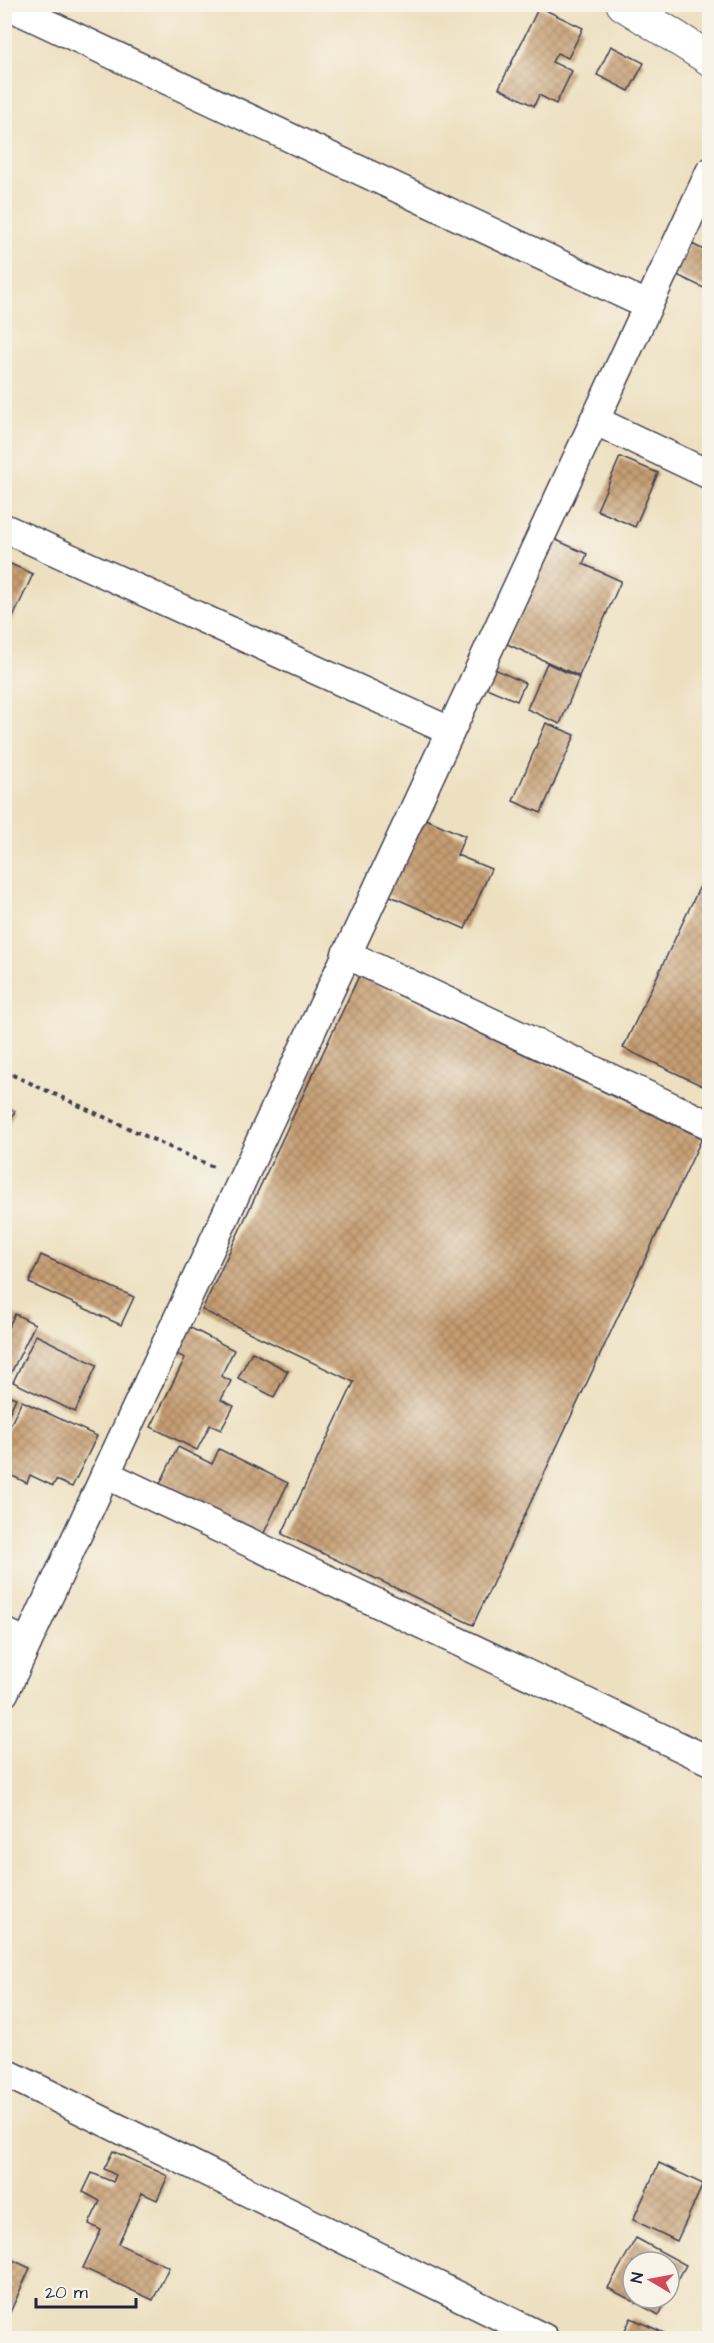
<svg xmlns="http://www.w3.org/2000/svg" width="714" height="2343" font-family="'Architects Daughter',sans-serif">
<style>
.building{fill:url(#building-cross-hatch)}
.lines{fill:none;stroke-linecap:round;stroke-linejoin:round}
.minor-casing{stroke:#403e4f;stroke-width:31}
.secondary-casing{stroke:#403e4f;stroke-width:35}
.path{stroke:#403e4f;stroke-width:4;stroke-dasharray:4.5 4.5;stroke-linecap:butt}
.minor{stroke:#fff;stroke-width:28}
.secondary{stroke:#fff;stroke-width:33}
</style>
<defs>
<pattern id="building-cross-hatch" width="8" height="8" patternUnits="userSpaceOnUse" patternTransform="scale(1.5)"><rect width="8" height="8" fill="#c69e72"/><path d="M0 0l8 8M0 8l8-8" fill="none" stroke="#a0805f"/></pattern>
</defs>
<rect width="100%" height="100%" fill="#f7f3e8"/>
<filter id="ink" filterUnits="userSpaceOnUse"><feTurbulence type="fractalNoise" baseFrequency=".0167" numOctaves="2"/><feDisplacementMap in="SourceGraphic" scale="12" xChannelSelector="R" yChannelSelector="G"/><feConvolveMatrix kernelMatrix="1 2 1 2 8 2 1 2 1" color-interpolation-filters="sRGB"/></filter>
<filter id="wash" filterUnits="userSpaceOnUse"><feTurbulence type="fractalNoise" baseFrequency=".008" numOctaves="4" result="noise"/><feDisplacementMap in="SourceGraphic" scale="24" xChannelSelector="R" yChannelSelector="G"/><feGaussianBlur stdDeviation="1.35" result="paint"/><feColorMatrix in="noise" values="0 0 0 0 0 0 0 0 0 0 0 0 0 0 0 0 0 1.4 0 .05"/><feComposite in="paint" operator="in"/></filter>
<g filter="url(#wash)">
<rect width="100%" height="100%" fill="#ede0c0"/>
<g id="blocks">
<g class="building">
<polygon points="539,7 583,28 568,58 557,53 552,62 572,71 556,104 539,95 534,106 499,88"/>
<polygon points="611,46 644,63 629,91 597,75"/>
<polygon points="690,243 710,253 710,291 675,274"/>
<polygon points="620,457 658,473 635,527 597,510"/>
<polygon points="554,539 587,554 583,564 621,581 579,676 507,644"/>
<polygon points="4,561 33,574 4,637"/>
<polygon points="547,663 579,678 560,724 527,709"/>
<polygon points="490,667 525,683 517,701 482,686"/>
<polygon points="546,723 575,735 541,813 513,801"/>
<polygon points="421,817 465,836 457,855 491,869 465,929 386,894"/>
<polygon points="710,865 710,1087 709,1089 623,1048"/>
<polygon points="359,976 702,1138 473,1625 282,1534 354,1382 202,1310"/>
<polygon points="4,1106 15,1111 4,1134"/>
<polygon points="41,1255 134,1297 121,1325 29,1283"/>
<polygon points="15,1314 35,1324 11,1373 4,1370 4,1335"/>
<polygon points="183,1324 234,1350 221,1376 231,1381 221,1400 234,1406 221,1430 210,1425 197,1450 151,1427 185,1358 170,1351"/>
<polygon points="36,1335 97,1365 75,1412 13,1382"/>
<polygon points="252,1352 288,1371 274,1397 238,1378"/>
<polygon points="4,1394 16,1398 4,1424"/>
<polygon points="22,1401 97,1436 72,1487 56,1480 53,1486 30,1475 27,1483 4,1472 4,1438"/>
<polygon points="178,1447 212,1464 219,1449 288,1483 261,1539 158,1488"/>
<polygon points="113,2151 168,2176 157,2200 142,2193 118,2244 169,2267 153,2300 83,2268 101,2230 89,2224 100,2201 83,2192 92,2173 113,2182 116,2175 104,2169"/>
<polygon points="659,2163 703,2184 677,2241 633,2220"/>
<polygon points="636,2238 686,2265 669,2296 669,2262 633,2262 633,2298 668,2298 659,2315 608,2288"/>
<polygon points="4,2256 30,2268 4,2326"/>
<polygon points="631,2318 675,2338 621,2338"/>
</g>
</g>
</g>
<g filter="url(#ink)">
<use href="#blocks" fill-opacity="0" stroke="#403e4f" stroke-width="1.5"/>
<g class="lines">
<defs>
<g id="minor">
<polyline points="5,4 647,305"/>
<polyline points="594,420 710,475"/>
<polyline points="4,528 450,731"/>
<polyline points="346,954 710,1125"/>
<polyline points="105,1474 710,1761"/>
<polyline points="4,1632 27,1643"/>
<polyline points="4,1693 710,172"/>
<polyline points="4,2072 544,2338"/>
</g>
<polyline id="secondary" points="623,4 710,59"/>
</defs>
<use href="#minor" class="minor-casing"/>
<use href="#secondary" class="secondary-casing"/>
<polyline class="path" points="4,1071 213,1167"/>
<use href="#minor" class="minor"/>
<use href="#secondary" class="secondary"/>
</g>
</g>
<rect width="714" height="2343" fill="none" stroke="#f7f3e8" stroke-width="24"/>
<g transform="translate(651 2280) rotate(280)"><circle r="28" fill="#f7f3e8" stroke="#a29fa3" stroke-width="1.5"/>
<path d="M0-4.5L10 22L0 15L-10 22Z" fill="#d1495b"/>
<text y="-9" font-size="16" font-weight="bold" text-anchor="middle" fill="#22223b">N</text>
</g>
<path d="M36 2298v9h100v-9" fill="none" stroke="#22223b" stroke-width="3"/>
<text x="45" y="2298" font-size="18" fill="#22223b" stroke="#f7f3e8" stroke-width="4.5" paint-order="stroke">20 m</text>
</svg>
